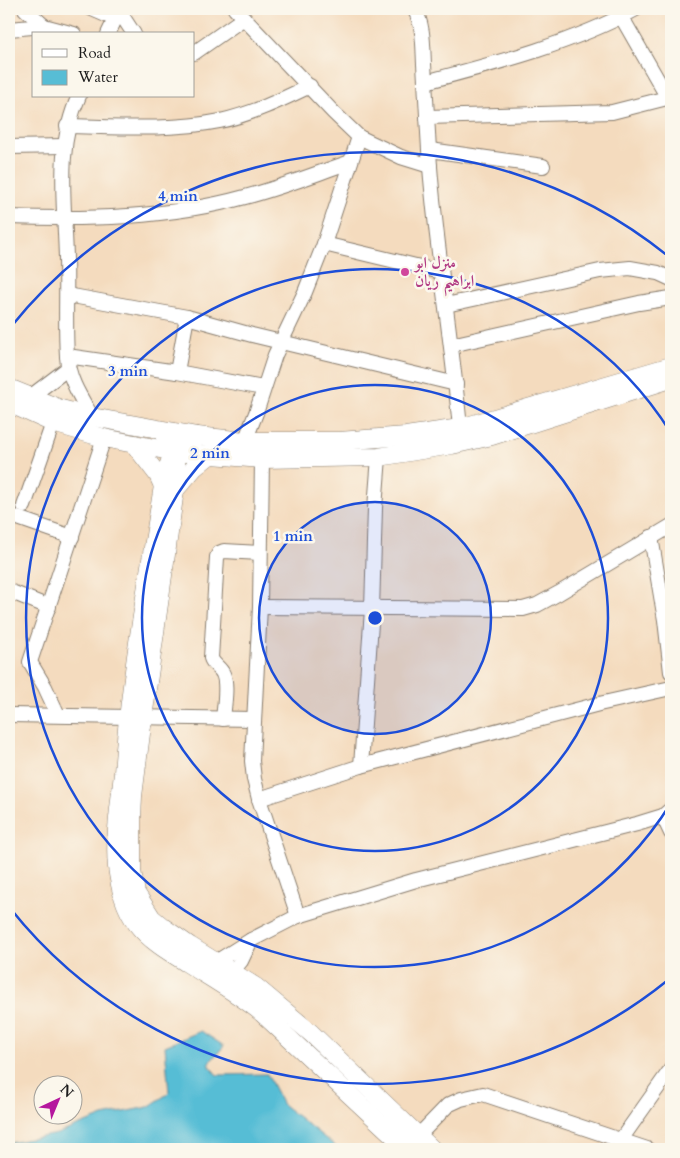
<svg xmlns="http://www.w3.org/2000/svg" width="680" height="1158" font-family="Cardo,Amiri,serif">
<style>
.water{fill:#57bdd5;stroke:#3a6c78}
.lines{fill:none;stroke-linecap:round;stroke-linejoin:round}
.minor-casing{stroke:#887c6d;stroke-width:16}
.major-casing{stroke:#887c6d;stroke-width:19}
.minor{stroke:#fff;stroke-width:14}
.major{stroke:#fff;stroke-width:18}
.ring{fill:none;stroke:#1d4ed8;stroke-width:2.5}
.hotel-dot{fill:#d1479c;stroke:#fbf7ec;stroke-width:2}
.labels{text-anchor:middle;dominant-baseline:central;stroke-width:5;stroke-linejoin:round;paint-order:stroke}
.hotel-label{font-size:16px;font-weight:bold;fill:#b23c85;stroke:#fbf7ec;text-anchor:start}
.centre{fill:#1d4ed8;stroke:#fbf7ec;stroke-width:2.5}
.ring-label{font-size:15px;text-anchor:middle;font-weight:bold;fill:#1d4ed8;stroke:#fbf7ec;stroke-width:5;stroke-linejoin:round;paint-order:stroke}
</style>
<rect width="100%" height="100%" fill="#fbf7ec"/>
<filter id="ink" filterUnits="userSpaceOnUse"><feTurbulence type="fractalNoise" baseFrequency=".02" numOctaves="2"/><feDisplacementMap in="SourceGraphic" scale="10" xChannelSelector="R" yChannelSelector="G"/><feConvolveMatrix kernelMatrix="1 2 1 2 8 2 1 2 1" color-interpolation-filters="sRGB"/></filter>
<filter id="wash" filterUnits="userSpaceOnUse"><feTurbulence type="fractalNoise" baseFrequency=".0096" numOctaves="4" result="noise"/><feDisplacementMap in="SourceGraphic" scale="20" xChannelSelector="R" yChannelSelector="G"/><feGaussianBlur stdDeviation="1.12" result="paint"/><feColorMatrix in="noise" values="0 0 0 0 0 0 0 0 0 0 0 0 0 0 0 0 0 1.4 0 .05"/><feComposite in="paint" operator="in"/></filter>
<g filter="url(#wash)">
<rect width="100%" height="100%" fill="#f4dbbe"/>
<polygon class="water" points="201,1031 224,1046 208,1064 217,1075 267,1074 283,1105 339,1149 9,1149 9,1143 57,1134 103,1116 148,1107 169,1093 165,1046"/>
</g>
<g filter="url(#ink)">
<g class="lines">
<defs>
<g id="minor">
<polyline points="25,9 44,26"/>
<polyline points="92,9 115,19"/>
<polyline points="235,9 333,112 359,137 401,157 430,166"/>
<path d="M414,9c10,15 9,38 10,55 2,35 4,69 6,103 7,87 22,174 30,261"/>
<polyline points="617,9 668,98"/>
<polyline points="119,11 134,34"/>
<polyline points="9,29 44,26 74,34"/>
<polyline points="108,34 120,9"/>
<polyline points="194,53 244,18"/>
<path d="M425,82c72,-19 146,-38 211,-73"/>
<path d="M79,96c-24,50 -14,110 -13,163 1,33 -1,65 1,97 1,23 14,42 25,61"/>
<polyline points="427,117 612,112 671,97"/>
<path d="M67,126c51,1 103,5 153,-5 32,-7 61,-21 90,-35"/>
<polyline points="9,147 65,146"/>
<polyline points="430,150 543,166"/>
<path d="M9,217c77,3 160,1 236,-20 35,-9 70,-23 105,-35"/>
<polyline points="324,244 441,272"/>
<polyline points="67,295 187,317 252,335 456,384"/>
<polyline points="446,305 600,271 630,268 658,273 671,279"/>
<polyline points="451,345 639,303 671,298"/>
<polyline points="67,356 177,372 263,388"/>
<polyline points="177,372 187,317"/>
<polyline points="30,397 67,369"/>
<polyline points="245,441 256,413 275,355 305,292 324,244 359,137"/>
<polyline points="262,459 260,607 252,761 254,779 259,799 298,916"/>
<polyline points="24,506 53,423"/>
<polyline points="9,515 72,537"/>
<polyline points="651,537 665,620 671,672"/>
<polyline points="9,591 49,607"/>
<polyline points="260,607 523,609 537,605 559,593 671,526"/>
<polyline points="9,715 253,719"/>
<polyline points="58,715 45,687 30,662 104,438"/>
<path d="M223,719c1,-12 5,-35 0,-45 -3,-7 -10,-9 -12,-16l6,-101 2,-4 5,-2 36,2"/>
<polyline points="361,766 372,609 375,508 379,457"/>
<polyline points="259,799 361,766 599,704 671,688"/>
<polyline points="663,816 671,833"/>
<polyline points="211,969 216,962 251,940 298,916 416,880 637,824 663,816 671,809"/>
<polyline points="226,979 241,961 251,940"/>
<polyline points="419,1135 448,1105 461,1099 483,1094 647,1149"/>
<polyline points="620,1141 671,1069"/>
</g>
<g id="major">
<polyline points="9,388 61,409 92,417 197,436 245,441 339,441 406,436 460,428 671,366"/>
<polyline points="9,403 53,423 104,438 175,452 262,459 379,457 452,445 492,436 671,379"/>
<path d="M161,430c17,27 17,28 14,60l-32,228 -10,78 -1,23v52l4,22 16,25 11,9 27,19 66,41 55,46 121,116"/>
<path d="M197,436c-26,19 -27,18 -34,50 -15,95 -33,191 -40,287 -3,31 -9,64 -6,94 3,21 7,40 20,57 13,17 32,28 50,39 25,16 52,31 75,50l146,136"/>
<polyline points="134,444 158,475 163,486"/>
<polyline points="175,490 194,468 210,455"/>
</g>
</defs>
<use href="#minor" class="minor-casing"/>
<use href="#major" class="major-casing"/>
<use href="#minor" class="minor"/>
<use href="#major" class="major"/>
</g>
</g>
<circle cx="375" cy="618" r="116" fill="#1d4ed8" fill-opacity=".12"/>
<g class="ring">
<circle cx="375" cy="618" r="116"/>
<circle cx="375" cy="618" r="233"/>
<path d="M671 803A349 349 0 1 1 671 433"/>
<path d="M668 980A466 466 0 0 1 10 908M10 328A466 466 0 0 1 668 256"/>
</g>
<circle class="hotel-dot" cx="405" cy="272" r="5"/>
<g class="labels">
<g class="hotel-label">
<text x="415" y="263">منزل ابو<tspan x="415" dy="18">ابراهيم ريان</tspan></text>
</g>
</g>
<circle cx="375" cy="618" r="8" class="centre"/>
<g class="ring-label">
<text x="178" y="201">4 min</text>
<text x="128" y="376">3 min</text>
<text x="210" y="458">2 min</text>
<text x="293" y="541">1 min</text>
</g>
<rect width="680" height="1158" fill="none" stroke="#fbf7ec" stroke-width="30"/>
<rect x="32" y="32" width="162" height="65" fill="#fbf7ec" stroke="#a29f99"/>
<rect x="42" y="49" width="25" height="8" fill="#ffffff" stroke="#a29f99"/>
<text x="78" y="58" font-size="15" fill="#1c1c1c">Road</text>
<rect x="42" y="70" width="25" height="15" fill="#57bdd5" stroke="#a29f99"/>
<text x="78" y="82" font-size="15" fill="#1c1c1c">Water</text>
<g transform="translate(58 1100) rotate(44)"><circle r="24" fill="#fbf7ec" stroke="#a29f99"/>
<path d="M0-4L9 19L0 12L-9 19Z" fill="#b5179e"/>
<text y="-8" font-size="14" font-weight="bold" text-anchor="middle" fill="#1c1c1c">N</text>
</g>
</svg>
